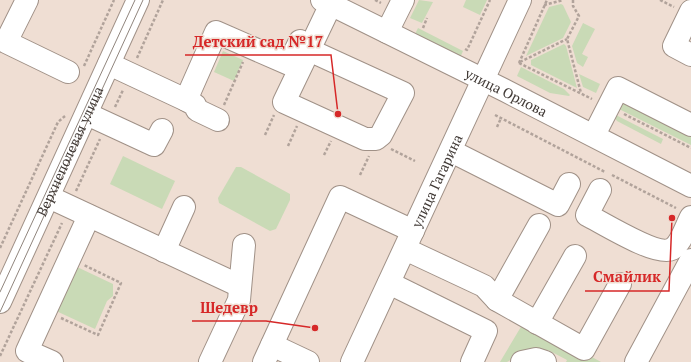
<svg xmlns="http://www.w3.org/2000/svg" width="691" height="362" font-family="'PT Serif',serif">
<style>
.green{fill:#c9dab6}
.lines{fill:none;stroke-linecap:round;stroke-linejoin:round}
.minor-casing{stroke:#a09187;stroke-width:24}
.major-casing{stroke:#a09187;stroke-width:24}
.path{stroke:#b1a39b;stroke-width:2.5;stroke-dasharray:3 2;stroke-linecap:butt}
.minor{stroke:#fff;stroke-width:22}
.major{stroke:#fff;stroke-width:22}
.tram{stroke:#90857d;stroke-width:1}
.labels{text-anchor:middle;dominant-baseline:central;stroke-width:3;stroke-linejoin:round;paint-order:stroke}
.street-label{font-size:14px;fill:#403935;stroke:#efded3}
.leader{fill:none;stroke:#d62828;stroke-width:1.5}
.callout-dot{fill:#d62828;stroke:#efded3;stroke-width:1.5}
.callout-label{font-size:15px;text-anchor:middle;font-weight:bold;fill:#d62828;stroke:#efded3;stroke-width:3;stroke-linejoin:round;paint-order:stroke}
</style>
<rect width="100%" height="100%" fill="#efded3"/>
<g class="green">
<polygon points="419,0 433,2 422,23 410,18"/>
<polygon points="466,0 487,0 480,15 463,7"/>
<polygon points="561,4 563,5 571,22 563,38 526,56 549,7"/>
<polygon points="583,23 595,29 582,54 588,57 583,67 577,63 572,46"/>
<polygon points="418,28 463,51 459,60 413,38"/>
<polygon points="564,44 566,46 577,88 531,65 531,60"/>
<polygon points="223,51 243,60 234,81 214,72"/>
<polygon points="521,67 564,89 570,95 569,96 550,93 517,76"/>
<polygon points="579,74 600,84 596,93 583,87"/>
<polygon points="618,99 691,130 691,145 613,106"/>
<polygon points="610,112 663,139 661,144 617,121"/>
<polygon points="123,156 175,181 162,209 110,184"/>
<polygon points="236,167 241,167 290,194 290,200 276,229 270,231 219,203 218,198"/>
<polygon points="75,266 113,284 113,296 107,301 95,329 54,310"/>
<polygon points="525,320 601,362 566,362 567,360 548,350 545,356 515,357 507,362 500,362"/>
</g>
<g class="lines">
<defs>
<g id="minor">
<polyline points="27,0 6,42 68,72"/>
<path id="s1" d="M322,0l184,91 185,95"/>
<polyline points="691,11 674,46 691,55"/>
<polyline points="387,32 403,0"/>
<polyline points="309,50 284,102 365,139 376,139 381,135 403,93 309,50 331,4"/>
<polyline points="109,64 186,100 216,32 289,64 300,41"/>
<polyline points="186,100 195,105 197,110 218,120"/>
<polyline points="87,114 154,145 162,130"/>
<polyline points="594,135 618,88 691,125"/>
<polyline points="451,151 558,205 569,184"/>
<path d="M600,190l-13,25c16,8 70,42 85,34 9,-5 14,-23 19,-32"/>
<polyline points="49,197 240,286"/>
<polyline points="405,249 484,286 497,300 584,349 620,284"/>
<polyline points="164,251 184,207"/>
<polyline points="389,283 486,331 472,362"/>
<polyline points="497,300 539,225"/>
<path id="s2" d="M0,302l138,-302"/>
<polyline points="537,323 575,256"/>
<polyline points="272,345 308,362"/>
<polyline points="52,362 27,351 89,216"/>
<polyline points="210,362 239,300 244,245"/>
<polyline points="264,362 340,197 413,231"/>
<polyline points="522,362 536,359 545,362"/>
<polyline points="636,362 691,260"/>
</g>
<g id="major">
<path id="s3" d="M352,362l168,-362"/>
</g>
</defs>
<use href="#minor" class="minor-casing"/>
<use href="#major" class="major-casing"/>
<g class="path">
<polyline points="375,0 381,3"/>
<polyline points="573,0 573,6 579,16 567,39 581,93"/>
<polyline points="660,0 674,7"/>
<polyline points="544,5 563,0"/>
<polyline points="423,28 427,18"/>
<polyline points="465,49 467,50 490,0"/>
<polyline points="137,58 163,0"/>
<polyline points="520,62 567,39"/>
<polyline points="519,63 592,99"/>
<polyline points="519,63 547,0"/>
<polyline points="84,66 114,0"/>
<polyline points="224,105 243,62"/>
<polyline points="115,107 123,90"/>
<polyline points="624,114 691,148"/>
<polyline points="495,115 605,172"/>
<polyline points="497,127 501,118"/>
<polyline points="265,135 274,115"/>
<polyline points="288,146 297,126"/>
<polyline points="391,149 415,161"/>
<polyline points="324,155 331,141"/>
<polyline points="360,175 369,156"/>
<polyline points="612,175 676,208"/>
<polyline points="76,191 100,139"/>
<polyline points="0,248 58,122 65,116"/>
<polyline points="61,318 98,335 121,283 84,265"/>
<polyline points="0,356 62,223"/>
</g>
<use href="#minor" class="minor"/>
<use href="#major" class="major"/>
<g class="tram">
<polyline points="0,292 135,0"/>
<polyline points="0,312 143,0"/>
</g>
</g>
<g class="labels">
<g class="street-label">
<text stroke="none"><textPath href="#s1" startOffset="206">улица Орлова</textPath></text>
<text stroke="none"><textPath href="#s2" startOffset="166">Верхнеполевая улица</textPath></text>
<text stroke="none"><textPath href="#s3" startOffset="200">улица Гагарина</textPath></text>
</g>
</g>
<path class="leader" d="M338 114L331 55H185M672 218L669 291H585M315 328L266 321H192"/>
<g class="callout-dot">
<circle cx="338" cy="114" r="4"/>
<circle cx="672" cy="218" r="4"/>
<circle cx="315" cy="328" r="4"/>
</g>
<g class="callout-label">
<text x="258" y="47">Детский сад №17</text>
<text x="627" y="282">Смайлик</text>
<text x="229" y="313">Шедевр</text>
</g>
</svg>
